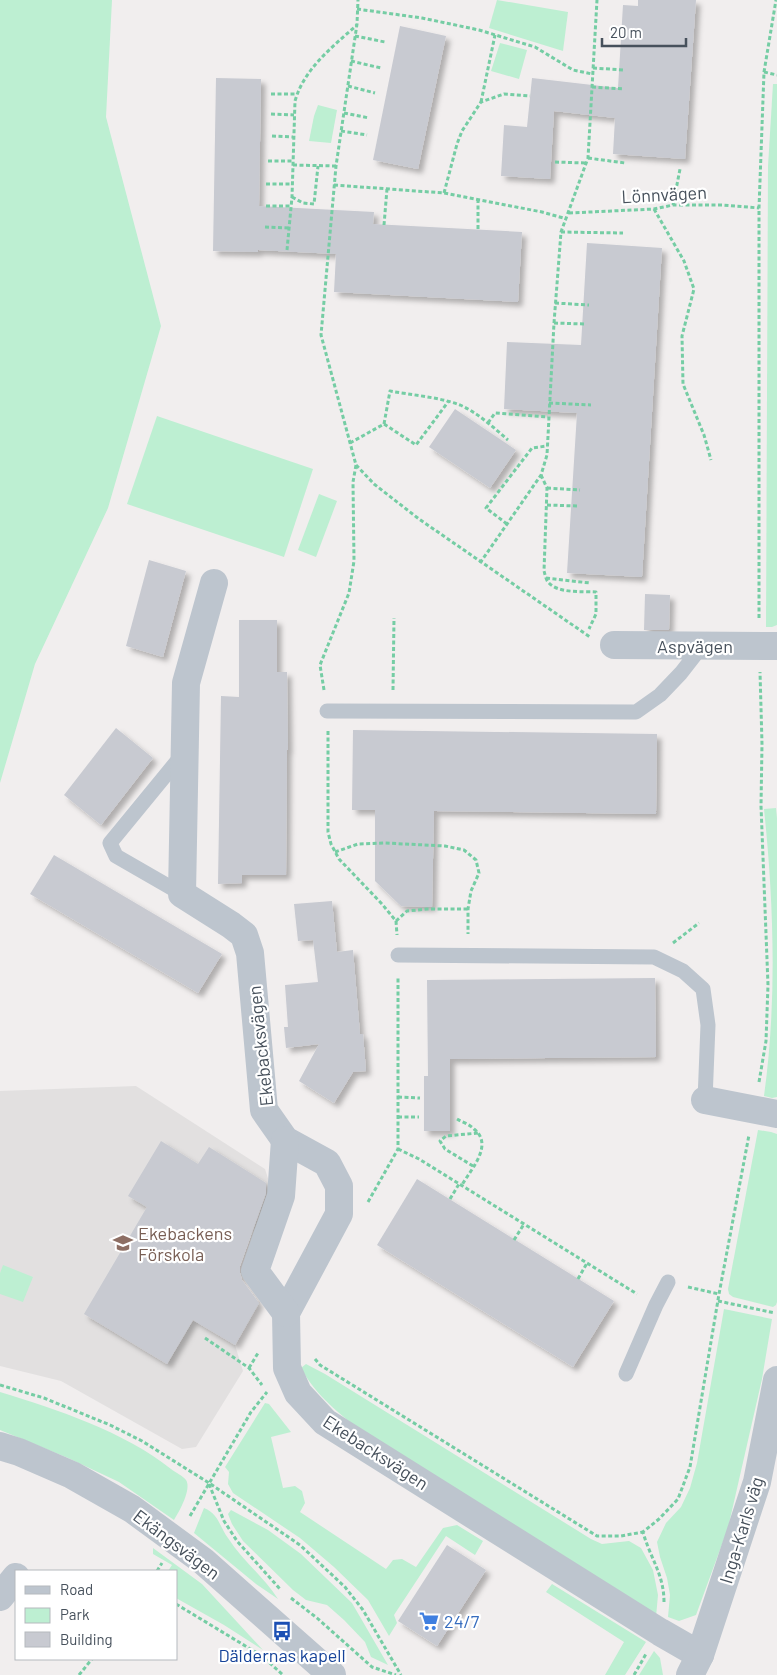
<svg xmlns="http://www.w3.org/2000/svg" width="777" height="1675" font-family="Barlow,sans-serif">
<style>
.education{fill:#e2e0e0}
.green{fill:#bdefd2}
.building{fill:#c8cad1;filter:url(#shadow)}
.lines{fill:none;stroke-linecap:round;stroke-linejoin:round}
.path{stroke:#75cda4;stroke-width:3;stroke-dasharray:4 2.5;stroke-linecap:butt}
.service{stroke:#bdc5ce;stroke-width:15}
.minor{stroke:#bdc5ce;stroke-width:28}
.tertiary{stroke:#bdc5ce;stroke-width:28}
.labels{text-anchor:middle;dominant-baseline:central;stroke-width:4.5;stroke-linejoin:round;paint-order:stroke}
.street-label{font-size:18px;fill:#47515c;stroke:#fff}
.education-label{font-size:18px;fill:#785e54;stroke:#fff;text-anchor:start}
.shop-label{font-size:18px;fill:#366cbe;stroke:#fff;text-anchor:start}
.transit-label{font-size:18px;fill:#164399;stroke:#fff}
</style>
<defs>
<filter id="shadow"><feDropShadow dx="4.5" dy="4.5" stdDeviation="2.5" flood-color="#0004"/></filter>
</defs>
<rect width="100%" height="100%" fill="#f1eeee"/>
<polygon class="education" points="136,1086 265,1169 270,1185 269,1206 223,1280 260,1302 235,1345 243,1371 196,1447 182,1449 61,1381 0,1366 0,1091"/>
<g class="green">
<polygon points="0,0 112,0 106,117 161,326 108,508 35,664 0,783"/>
<polygon points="497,0 568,12 563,51 489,28"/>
<polygon points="500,43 527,50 519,79 491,71"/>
<polygon points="773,84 777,84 777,625 772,627 766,627 768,166"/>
<polygon points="318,105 337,110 331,143 309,141 314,116"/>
<polygon points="157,416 313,469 284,557 127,504"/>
<polygon points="319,494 337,501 316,557 298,550"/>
<path d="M776,808l1,10v279l-5,1 -8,-2c13,-94 10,-192 0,-287z"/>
<polygon points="758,1130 771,1132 777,1134 777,1302 776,1305 773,1307 733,1297 729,1294 728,1289"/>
<polygon points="3,1265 33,1277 23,1302 0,1294 0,1273"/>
<polygon points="724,1309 772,1319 762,1379 728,1528 696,1615 679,1621 668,1617 670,1595 667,1578 660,1557 657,1542 666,1523 681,1507 690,1488 697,1463"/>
<path d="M306,1364l19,10 266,165 11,5 27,-3 12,7 12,22 5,25 -2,22 -291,-183c-25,-20 -49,-38 -64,-66z"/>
<path d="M0,1392c56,17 125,40 171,77 4,3 12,7 15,11 6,9 -7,32 -12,40l-55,-38 -51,-24 -68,-28z"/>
<polygon points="265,1403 269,1404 291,1432 271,1437 283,1488 295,1486 302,1491 305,1503 300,1512 386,1569 393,1560 402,1559 416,1567 443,1528 457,1525 483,1541 475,1555 446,1536 394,1615 397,1623 389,1636 368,1600 334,1567 300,1538 233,1493 228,1484 229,1472 225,1467"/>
<path d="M204,1508c15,6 15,18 24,30 14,22 35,38 50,61l-22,-15 -62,-51z"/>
<polygon points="231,1510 268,1530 301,1554 352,1603 388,1665 371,1657 365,1642 344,1620 327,1605 306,1600 293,1590 243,1541 232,1524 228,1514"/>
<polygon points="153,1548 202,1584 263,1650 224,1625 176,1598 176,1571 168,1571 172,1565 153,1554"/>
<polygon points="552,1584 646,1642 625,1675 605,1675 624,1642 546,1592"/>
<polygon points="654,1651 660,1658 663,1675 639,1675"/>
</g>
<g class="building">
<polygon points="638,0 696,0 685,159 613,154 615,118 554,111 550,179 501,176 504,125 527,127 532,78 618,88 623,5 638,6"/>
<polygon points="400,26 446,36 418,169 373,160"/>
<polygon points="216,78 261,79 259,206 374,212 373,224 522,232 518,302 334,292 336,254 258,250 258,252 213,251"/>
<polygon points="587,243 662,248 642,577 567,573 577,413 504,409 507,342 581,345"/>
<polygon points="455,409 516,450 490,488 429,447"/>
<polygon points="149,560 186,571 163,657 126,646"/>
<polygon points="645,594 670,595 669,630 644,630"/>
<polygon points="239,620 277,620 277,672 287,672 288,750 287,750 286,875 242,875 242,883 218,884 221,696 239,697"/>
<polygon points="116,728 153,758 101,825 64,795"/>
<polygon points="353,730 657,734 656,814 434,811 432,907 401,906 375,881 375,810 352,810"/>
<polygon points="54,855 222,954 198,993 30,894"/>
<polygon points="332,901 337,952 353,950 360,1034 363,1034 366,1071 353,1072 334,1103 299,1081 319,1044 286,1048 284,1027 288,1027 285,985 318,982 313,940 298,941 294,904"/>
<polygon points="655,978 656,1057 450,1059 450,1131 424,1131 424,1076 428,1076 427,980"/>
<polygon points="161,1141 198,1164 209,1147 266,1183 266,1193 240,1266 240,1273 242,1280 259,1303 235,1345 193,1320 167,1364 84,1314 147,1207 128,1196"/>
<polygon points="417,1179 614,1301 573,1367 377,1245"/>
<polygon points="447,1545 486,1570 437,1646 398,1621"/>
</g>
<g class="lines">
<g class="path">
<polyline points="357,9 422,18 479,30 535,47 573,70 592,74"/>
<polyline points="355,36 385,42"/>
<polyline points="351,61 381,68"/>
<polyline points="593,68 624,70"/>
<polyline points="764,72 777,75"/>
<polyline points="348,86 375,93"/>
<polyline points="592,87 624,89"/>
<polyline points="271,94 297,94"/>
<polyline points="481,102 495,35"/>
<polyline points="344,113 369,118"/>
<polyline points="271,114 294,115"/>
<polyline points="341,131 367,135"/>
<polyline points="272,136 293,137"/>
<polyline points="588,158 625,163"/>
<polyline points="268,161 293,161"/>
<polyline points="555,162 586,163"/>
<polyline points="293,165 336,166"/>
<polyline points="266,184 292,184"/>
<polyline points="334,185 444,193 542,212 567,219"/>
<polyline points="444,193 457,144 462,131 481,102 504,94 530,96"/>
<polyline points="292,197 303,203 314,204 318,166"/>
<polyline points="673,205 680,169"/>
<polyline points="266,206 291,206"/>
<polyline points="654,209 684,261 694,289 682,336 683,384 704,435 711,460"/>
<polyline points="569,213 654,209 673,205 722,205 759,208"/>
<polyline points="384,225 387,189"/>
<polyline points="265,227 289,228"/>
<polyline points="478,229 478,199"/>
<polyline points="561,232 623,233"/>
<path d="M287,250l5,-53 3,-96c9,-32 37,-54 62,-76"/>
<polyline points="555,303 589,305"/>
<polyline points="554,323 585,324"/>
<polyline points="549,403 591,405"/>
<polyline points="488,423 495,413 548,417"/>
<path d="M384,424l6,-33c21,4 49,6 70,14 18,8 33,22 48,35"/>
<polyline points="350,443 384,424 416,445 448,402"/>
<polyline points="356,465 374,484 419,519 590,637"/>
<path d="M541,475l6,13 -3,83c1,3 2,9 4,11 10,12 34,9 48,10v22l-7,15"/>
<polyline points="547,488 580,490"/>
<polyline points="547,505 577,506"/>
<polyline points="507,524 486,508 532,448 547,446"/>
<polyline points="480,563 541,475 547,455 554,323 561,232 588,158 597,0"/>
<polyline points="546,578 590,583"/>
<polyline points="759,618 759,208 764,72 776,0"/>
<polyline points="324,690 320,665 349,593 354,561 353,482 356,465 321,335 336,166 357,24 358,0"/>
<polyline points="393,690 394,618"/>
<polyline points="328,731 328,832 331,844 339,859 382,904 396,921 397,935"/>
<polyline points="335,852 358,844 385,843 445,846 464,850 476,860 479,873 471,891 468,909 468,934"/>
<polyline points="396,921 407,911 427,909 468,909"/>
<polyline points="673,943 699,923"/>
<polyline points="759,1082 766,1041 768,985 761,806 762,744 760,672"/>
<polyline points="398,1097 420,1098"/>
<polyline points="398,1117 419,1117"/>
<path d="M457,1119c5,3 12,5 17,10 20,16 -3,40 -12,56"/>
<polyline points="398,1149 419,1159 637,1294"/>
<polyline points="473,1166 445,1149 440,1141 446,1136 478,1133"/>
<polyline points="450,1199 459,1184"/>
<polyline points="368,1202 398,1149 398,976"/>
<polyline points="514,1240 524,1224"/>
<polyline points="578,1279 587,1263"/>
<polyline points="688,1287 719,1294"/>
<polyline points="718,1301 775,1313"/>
<polyline points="205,1338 249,1368 262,1385"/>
<polyline points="315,1359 320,1365 597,1536 621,1536 643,1532"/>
<polyline points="249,1368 258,1353"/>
<polyline points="0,1385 44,1398 110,1425 142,1441 209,1483 300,1545 345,1587 363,1610 401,1675"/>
<polyline points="209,1484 224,1521 237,1541 280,1589"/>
<polyline points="190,1516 251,1412 267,1392"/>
<polyline points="157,1571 162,1563"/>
<polyline points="291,1598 317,1618 372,1667 396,1675"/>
<path d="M664,1602c0,-28 -14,-44 -21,-70l16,-13 19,-20 12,-32 29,-173 30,-159"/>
<polyline points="176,1604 262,1656 283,1675"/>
<polyline points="79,1675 92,1659"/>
<polyline points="634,1675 646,1654"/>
</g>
<g class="service">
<polyline points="327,711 636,712 660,695 681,673 702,646"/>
<polyline points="182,894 116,856 110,843 183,754"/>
<polyline points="398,955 654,957 683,971 703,989 708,1025 705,1100"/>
<polyline points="626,1374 656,1305 668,1282"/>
</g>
<g class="minor">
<polyline points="214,583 186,683 182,894 231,925 244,935 250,953 264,1110 285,1140 327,1163 339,1186 339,1214 286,1313 287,1368 298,1393 325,1422 660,1632 700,1655"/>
<polyline points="614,645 777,646"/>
<polyline points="705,1100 777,1114"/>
<polyline points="285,1140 281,1196 255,1271 286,1313"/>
<polyline points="0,1597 16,1577"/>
</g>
<g class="tertiary">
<polyline points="0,1446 19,1452 72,1475 132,1509 203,1561 332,1675"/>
<polyline points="690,1675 700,1655 757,1482 777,1380"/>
</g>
</g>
<defs>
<symbol id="school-bare" viewBox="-9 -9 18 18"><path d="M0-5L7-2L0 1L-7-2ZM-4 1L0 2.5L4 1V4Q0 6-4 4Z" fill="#8d6e63" stroke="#fff" stroke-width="2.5" paint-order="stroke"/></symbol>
<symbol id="supermarket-bare" viewBox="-9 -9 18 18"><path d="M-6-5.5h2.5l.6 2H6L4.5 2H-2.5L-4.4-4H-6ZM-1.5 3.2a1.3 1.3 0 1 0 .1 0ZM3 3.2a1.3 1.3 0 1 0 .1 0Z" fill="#3f7fe0" stroke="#fff" stroke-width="2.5" paint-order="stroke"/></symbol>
<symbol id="bus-bare" viewBox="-9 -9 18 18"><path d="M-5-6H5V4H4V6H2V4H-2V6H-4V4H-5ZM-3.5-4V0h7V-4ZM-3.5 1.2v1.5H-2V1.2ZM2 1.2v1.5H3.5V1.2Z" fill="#1a4fb4" stroke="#fff" stroke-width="2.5" paint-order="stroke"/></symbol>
</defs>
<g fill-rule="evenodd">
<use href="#school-bare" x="109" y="1229" width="28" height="28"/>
<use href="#supermarket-bare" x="415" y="1607" width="28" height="28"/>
<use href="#bus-bare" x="268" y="1617" width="28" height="28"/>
</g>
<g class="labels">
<g class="street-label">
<text transform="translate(664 194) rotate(-3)">Lönnvägen</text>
<text x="695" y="646">Aspvägen</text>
<text transform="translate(260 1046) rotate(-96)">Ekebacksvägen</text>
<text transform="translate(376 1452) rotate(33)">Ekebacksvägen</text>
<text transform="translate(741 1530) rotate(-73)">Inga-Karls väg</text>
<text transform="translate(177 1544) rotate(37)">Ekängsvägen</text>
</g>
<g class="education-label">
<text x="138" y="1233">Ekebackens<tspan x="138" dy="21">Förskola</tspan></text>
</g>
<g class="shop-label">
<text x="444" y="1621">24/7</text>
</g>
<g class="transit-label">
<text x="282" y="1655">Däldernas kapell</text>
</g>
</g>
<rect x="15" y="1570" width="162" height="90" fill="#ffffff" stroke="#b5b9be"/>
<rect x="25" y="1586" width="25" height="8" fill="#bdc5ce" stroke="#b5b9be"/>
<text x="60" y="1595" font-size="15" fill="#47515c">Road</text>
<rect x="25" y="1608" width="25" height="15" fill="#bdefd2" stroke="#b5b9be"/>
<text x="60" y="1620" font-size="15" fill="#47515c">Park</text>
<rect x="25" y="1632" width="25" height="15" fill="#c8cad1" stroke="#b5b9be"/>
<text x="60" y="1645" font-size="15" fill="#47515c">Building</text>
<path d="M602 38v8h84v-8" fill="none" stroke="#47515c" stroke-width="2.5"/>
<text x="610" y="38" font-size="15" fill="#47515c" stroke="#ffffff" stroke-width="4" paint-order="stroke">20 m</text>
</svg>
